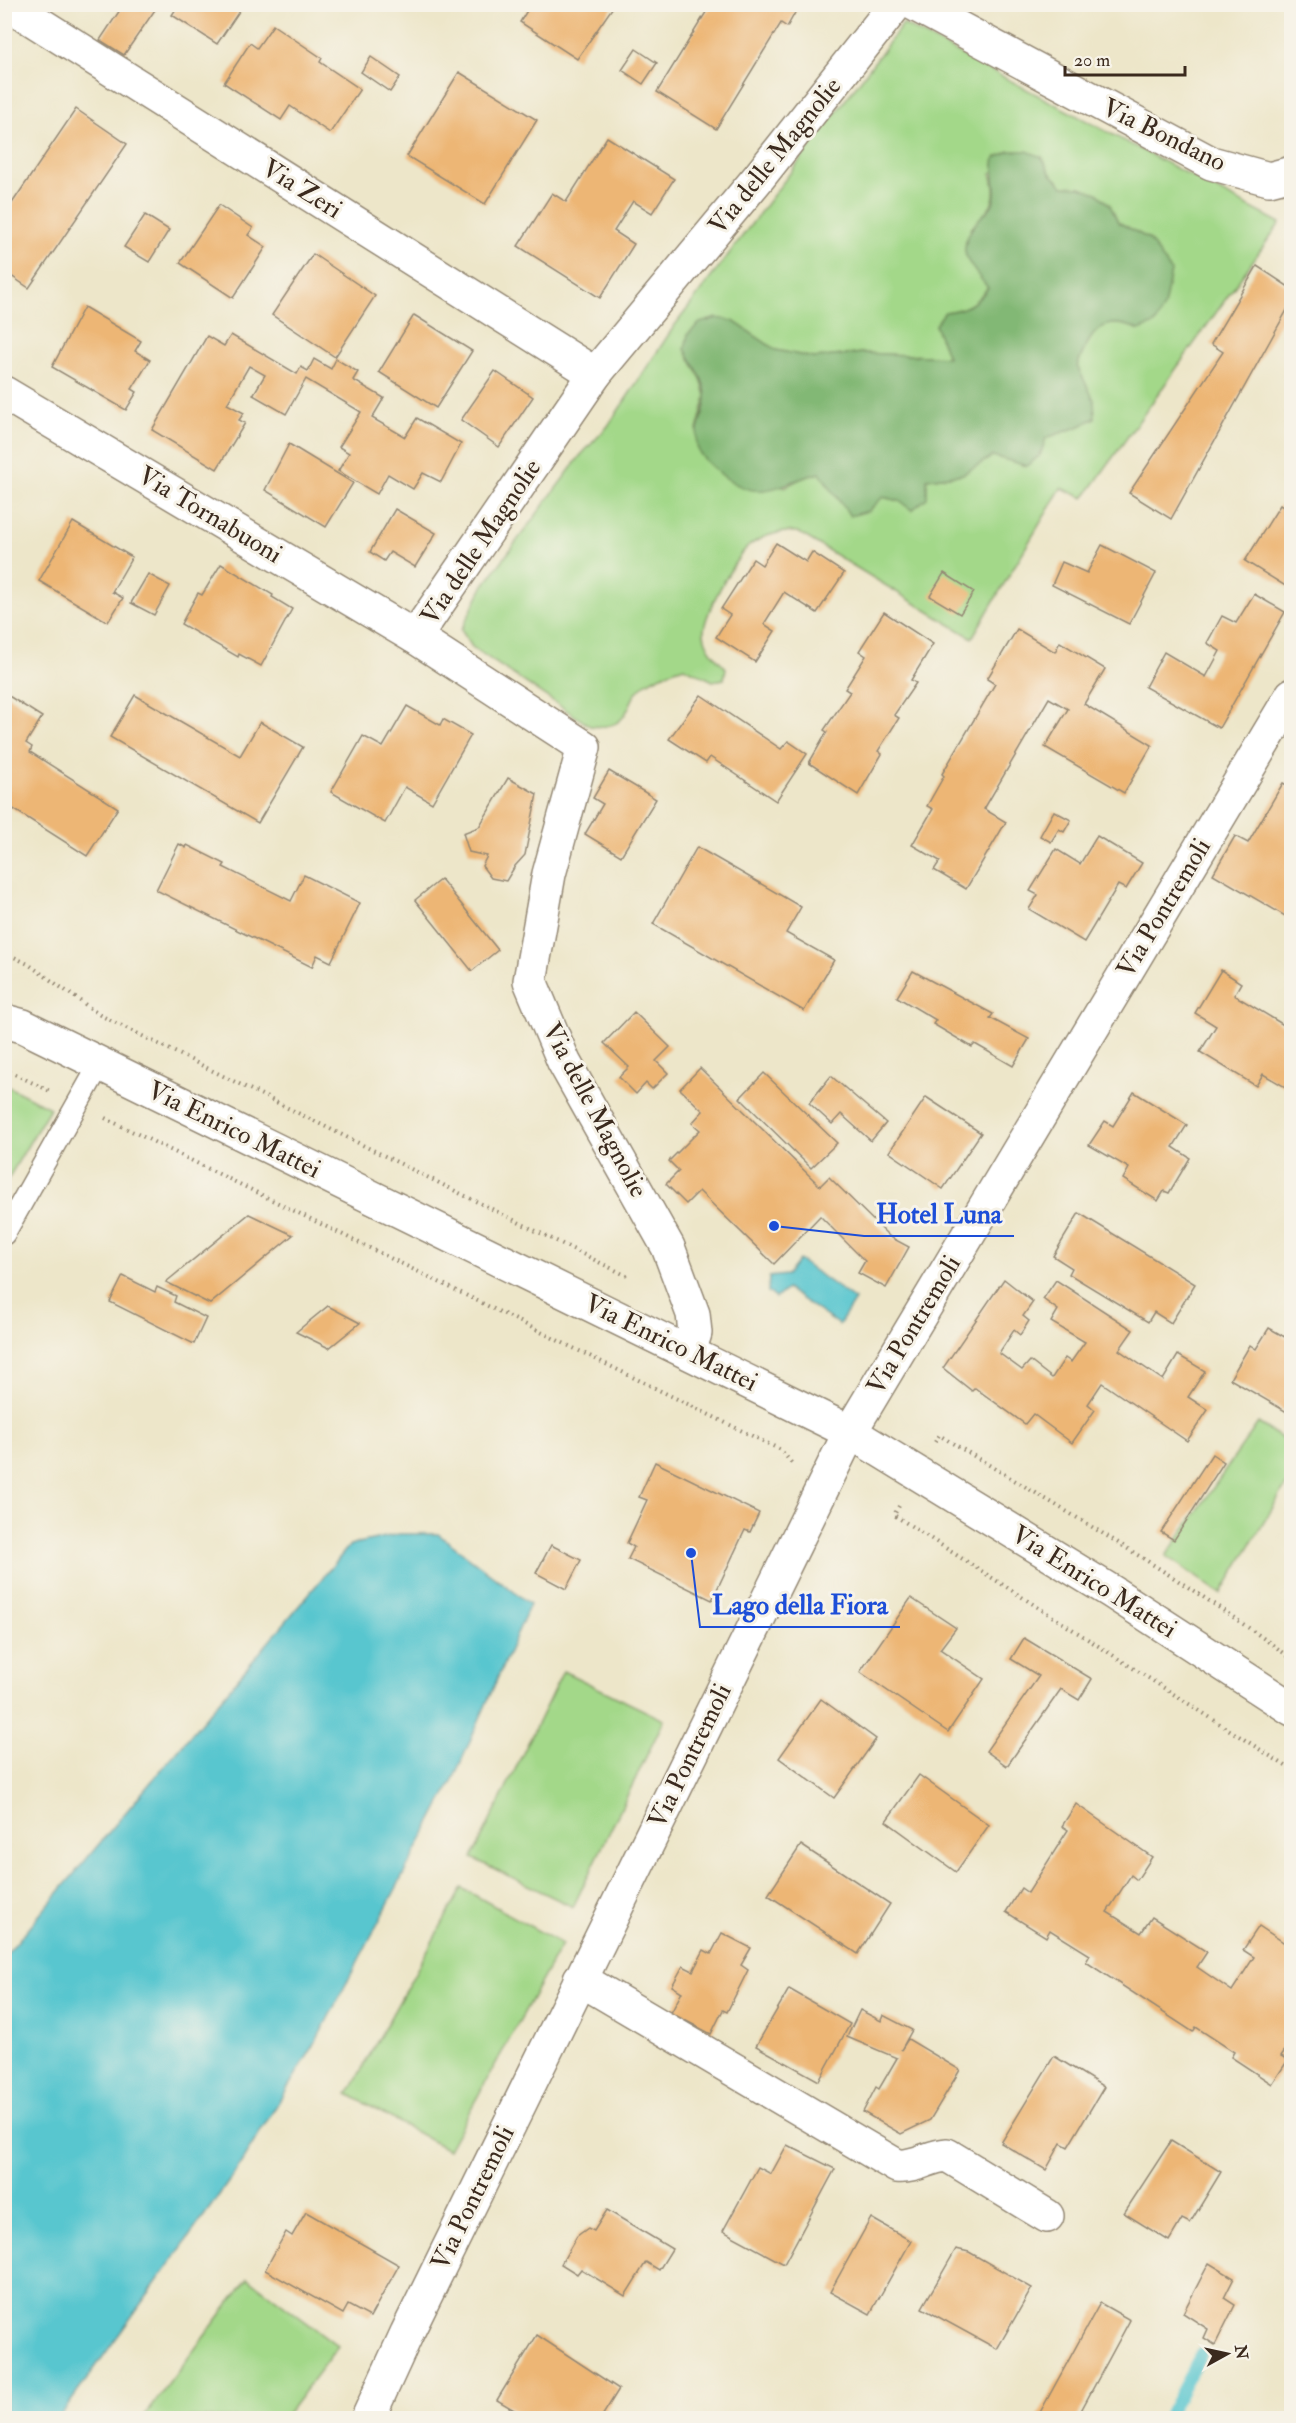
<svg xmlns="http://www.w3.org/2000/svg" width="1296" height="2423" font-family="'IM FELL Double Pica',serif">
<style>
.green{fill:#a3d889;stroke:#6f8154;stroke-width:1.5;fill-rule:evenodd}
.forest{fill:#82b875;stroke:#5e714a;stroke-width:1.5}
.water{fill:#59c6cf;stroke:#4a7876;stroke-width:1.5}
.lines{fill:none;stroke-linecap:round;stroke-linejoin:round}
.stream{stroke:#59c6cf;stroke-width:12}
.building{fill:#edb675}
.lane-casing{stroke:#948874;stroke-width:24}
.street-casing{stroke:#948874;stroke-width:36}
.secondary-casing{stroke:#948874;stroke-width:36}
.path{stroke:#948874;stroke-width:4;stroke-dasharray:1.5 4.5;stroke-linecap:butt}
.lane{stroke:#fff;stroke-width:21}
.street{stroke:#fff;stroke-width:33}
.secondary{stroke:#fff;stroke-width:33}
.labels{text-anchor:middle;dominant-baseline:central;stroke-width:6;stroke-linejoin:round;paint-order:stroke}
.street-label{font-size:26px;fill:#3b2a1e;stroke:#f7f3e8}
.leader{fill:none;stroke:#1d4ed8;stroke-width:2}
.callout-dot{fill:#1d4ed8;stroke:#f7f3e8;stroke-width:2}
.callout-label{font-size:27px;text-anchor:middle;font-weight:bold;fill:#1d4ed8;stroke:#f7f3e8;stroke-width:6;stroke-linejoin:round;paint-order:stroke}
</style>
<rect width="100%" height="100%" fill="#f7f3e8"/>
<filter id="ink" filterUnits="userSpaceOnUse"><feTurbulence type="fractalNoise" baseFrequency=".0167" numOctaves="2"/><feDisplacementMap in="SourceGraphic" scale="12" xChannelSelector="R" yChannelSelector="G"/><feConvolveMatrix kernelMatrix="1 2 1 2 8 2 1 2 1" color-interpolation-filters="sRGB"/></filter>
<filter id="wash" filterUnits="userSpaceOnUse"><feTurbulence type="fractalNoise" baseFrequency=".008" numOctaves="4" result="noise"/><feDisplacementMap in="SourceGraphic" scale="24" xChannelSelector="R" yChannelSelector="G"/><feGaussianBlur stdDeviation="1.35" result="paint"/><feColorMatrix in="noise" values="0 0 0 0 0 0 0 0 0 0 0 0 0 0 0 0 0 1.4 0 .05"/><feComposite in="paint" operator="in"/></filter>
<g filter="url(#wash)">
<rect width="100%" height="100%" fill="#ede6c9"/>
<g class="green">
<path d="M903,24l377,199 -196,275 -23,-10 -89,150 -174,-106c-18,-1 -33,2 -48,13 -14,10 -48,72 -46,89 2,14 12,24 22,34l-2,11 -11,2 -29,-14c-13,4 -28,9 -39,17 -23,16 -9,47 -55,42l-118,-79 -11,-17 23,-45 96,-129 28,-30 67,-101zM1042,157l8,16 13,13 17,1 30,18 8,17 31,17 -10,91c-37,-18 -49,4 -62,36l8,17 -5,43 -34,12 -6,17 -13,11 -34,-10 -31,18 -35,5 -28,22 -17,-4 -14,14 -28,-9 -20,-29 -18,5 -17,9 -88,-57 9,-34 -5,-17 -16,-30 48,-28 43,29 38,8 49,-5 86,4 -14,-32 10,-13c20,-2 31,-8 43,-25l-17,-58c18,-22 29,-25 20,-56z"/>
<polygon points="5,1085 50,1108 5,1184"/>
<polygon points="1258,1423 1291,1444 1291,1477 1221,1594 1166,1556"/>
<polygon points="563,1671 664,1720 573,1907 472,1858"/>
<polygon points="462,1888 562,1944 448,2150 348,2094"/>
<polygon points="248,2278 338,2346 284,2418 143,2418"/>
</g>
<path class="forest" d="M1009,151h18l15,6 8,16 13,13 17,1 17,6 13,12 8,17 31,17 22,32 -7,36 -9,17 -16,6c-37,-18 -49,4 -62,36l17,34 1,18 -15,8 -34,12 -6,17 -13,11 -34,-10 -30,18 -36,5v19l-15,12 -13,-9 -16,-4 -15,14 -18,5 -30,-43c-45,11 -60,34 -103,-2 -8,-7 -18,-15 -20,-25 -3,-18 10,-34 9,-51 -1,-16 -14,-32 -21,-46l3,-15 12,-11 17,-5 16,3 43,29 38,8 49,-5 85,4 -13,-32 10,-13c20,-2 31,-8 43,-24 -20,-26 -35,-37 -10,-68 5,-6 13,-10 15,-17 6,-16 -3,-25 2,-45z"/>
<g class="water">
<polygon points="799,1260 855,1300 839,1325 787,1289 776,1298 768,1292 769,1277 787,1275"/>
<polygon points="399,1534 438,1534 530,1604 452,1782 313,2047 234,2174 59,2418 5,2418 5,1956 350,1545"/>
</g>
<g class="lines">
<polyline class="stream" points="1167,2418 1201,2354"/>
</g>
<g id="blocks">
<g class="building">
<polygon points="124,4 159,4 124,55 100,40"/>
<polygon points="179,4 244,4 217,44 172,15"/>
<polygon points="531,4 615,4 577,59 520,22"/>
<polygon points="711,4 800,4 787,27 781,23 716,129 657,92"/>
<polygon points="273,25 322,58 320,62 360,89 330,133 290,106 281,120 224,83 250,43 257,48"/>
<polygon points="636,49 657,63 643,84 622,70"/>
<polygon points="371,57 400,77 390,92 361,72"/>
<polygon points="459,72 537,120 485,204 407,156"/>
<polygon points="76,109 127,144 29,288 4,271 4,215"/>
<polygon points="607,137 674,179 652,213 633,201 614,231 634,244 600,298 518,246 552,193 566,202"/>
<polygon points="219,205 253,228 248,235 266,247 233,298 180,263"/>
<polygon points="145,215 169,230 149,262 124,247"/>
<polygon points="313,254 375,296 335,357 272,315"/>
<polygon points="1257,266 1292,289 1292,301 1171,519 1129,493 1223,352 1211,344"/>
<polygon points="84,307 141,341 135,351 150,360 132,389 137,392 126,410 52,367"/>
<polygon points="414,315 472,351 436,408 379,372"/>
<polygon points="231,335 297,374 301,367 308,371 314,359 331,369 336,359 358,372 353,380 384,398 372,418 405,437 417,418 461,444 441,482 423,473 413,489 388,474 377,494 338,471 349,453 339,447 361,412 306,379 286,414 253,395 265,375 249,366 227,404 244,413 239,420 245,423 217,469 152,430 207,336 224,346"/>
<polygon points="495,371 533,397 499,447 461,420"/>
<polygon points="289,444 353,483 326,527 265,490"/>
<polygon points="1280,505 1292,512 1292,580 1287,587 1245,561"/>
<polygon points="395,509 436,533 415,567 390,552 384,561 370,552"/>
<polygon points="73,522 132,557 112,592 123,598 108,622 39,581"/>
<polygon points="776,543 806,562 812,552 844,573 817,613 784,592 764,624 775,631 755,662 716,637 730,615 721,609 753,559 762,565"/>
<polygon points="1102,545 1156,573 1129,624 1052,585 1062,562 1087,573"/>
<polygon points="221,564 273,595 272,597 292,609 261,666 239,654 238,657 181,624 198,593 202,595"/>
<polygon points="944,573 974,592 960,614 930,596"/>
<polygon points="148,574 170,586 154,615 131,603"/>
<polygon points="1254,594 1285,612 1219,728 1145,687 1164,652 1206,677 1220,651 1207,643 1222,616 1236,623"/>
<polygon points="884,612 933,644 911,680 916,683 894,715 899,718 878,751 882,754 858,795 809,763 827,732 824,730 850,692 845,689 866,656 859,651"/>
<polygon points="1017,629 1055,652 1060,642 1105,669 1084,704 1152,745 1124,793 1045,747 1068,709 1049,698 984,809 1006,822 966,889 934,870 940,861 912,845 933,809 927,806 944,776 942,774 995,684 987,679"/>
<polygon points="4,693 42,717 26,743 32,747 30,752 118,808 87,856 4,803"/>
<polygon points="135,695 240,756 260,722 303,747 258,823 110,737"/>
<polygon points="701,695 781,749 788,741 807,754 776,801 710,757 706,763 669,739"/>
<polygon points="407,706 440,725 443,719 471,735 432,803 405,787 385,823 331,792 363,736 383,747"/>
<polygon points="609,771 656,799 621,856 585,834 603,804 593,798"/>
<polygon points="508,778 537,794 525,855 515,866 506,881 491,878 482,866 487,856 469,852 463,833 479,827"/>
<polygon points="1283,783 1292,788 1292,920 1213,874 1235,836 1248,843"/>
<polygon points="1054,811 1071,820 1064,832 1059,829 1051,842 1040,836"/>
<polygon points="1097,836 1142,863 1126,889 1118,885 1084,942 1029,909 1038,895 1030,891 1056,849 1080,864"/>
<polygon points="179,844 186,848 187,845 225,864 223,867 291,901 304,875 360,903 331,962 317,955 312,967 156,890"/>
<polygon points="697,847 801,907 786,933 834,960 804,1011 653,924"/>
<polygon points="441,879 498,950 472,971 415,900"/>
<polygon points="1221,970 1241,983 1234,995 1292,1030 1292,1091 1263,1074 1256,1086 1200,1052 1216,1026 1195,1013"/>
<polygon points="913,971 993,1014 990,1018 1029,1039 1013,1066 975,1044 972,1047 933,1024 936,1020 897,997"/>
<polygon points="634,1012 670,1047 656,1061 668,1073 652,1089 646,1083 636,1094 619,1077 629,1067 604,1043"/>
<polygon points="700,1068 820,1186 829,1177 890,1237 909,1247 886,1288 858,1273 865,1261 820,1216 774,1264 699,1191 686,1204 666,1184 679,1171 669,1161 700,1130 692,1123 703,1111 680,1089"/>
<polygon points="764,1073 837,1143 811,1168 740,1098"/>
<polygon points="831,1076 886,1123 871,1141 841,1114 832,1124 809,1103"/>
<polygon points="1134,1092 1187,1125 1173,1147 1190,1158 1169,1193 1164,1191 1158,1201 1123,1179 1129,1168 1089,1145 1105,1121 1113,1126"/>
<polygon points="926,1097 981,1133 943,1189 889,1152"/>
<polygon points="1079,1213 1195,1284 1171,1323 1154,1312 1148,1322 1069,1274 1072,1268 1053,1256"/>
<polygon points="249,1214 293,1235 210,1304 166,1282"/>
<polygon points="123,1276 155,1292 157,1287 176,1296 174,1302 206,1318 194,1344 110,1302"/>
<polygon points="1004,1279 1033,1302 1023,1316 1029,1321 1020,1335 1014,1330 999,1353 1022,1370 1030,1361 1052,1378 1065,1358 1071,1362 1085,1342 1051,1322 1058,1310 1043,1299 1056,1280 1133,1330 1119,1350 1163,1380 1178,1355 1205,1371 1188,1397 1208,1410 1187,1441 1102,1383 1088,1404 1095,1410 1072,1443 1033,1414 1025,1424 975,1388 972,1391 943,1368"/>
<polygon points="328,1306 360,1323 329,1348 296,1332"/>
<polygon points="1269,1328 1292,1341 1292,1415 1230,1379 1250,1345 1256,1349"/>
<polygon points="1212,1454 1224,1462 1174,1540 1161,1532"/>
<polygon points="655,1462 759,1513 750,1532 745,1530 712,1600 628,1559 634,1547 627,1543 647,1500 639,1497"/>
<polygon points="551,1545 581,1560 566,1589 536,1573"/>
<polygon points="911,1598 956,1628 940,1649 984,1679 948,1732 860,1672"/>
<polygon points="1024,1638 1092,1679 1079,1700 1061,1689 1007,1766 986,1751 1039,1676 1011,1659"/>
<polygon points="821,1699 876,1739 834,1798 779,1758"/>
<polygon points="919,1775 989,1825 956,1872 886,1821"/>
<polygon points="1076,1804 1152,1857 1137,1880 1131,1875 1107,1912 1141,1933 1152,1917 1207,1952 1197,1967 1232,1991 1254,1957 1243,1950 1259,1926 1292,1948 1292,2040 1281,2056 1288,2060 1272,2084 1231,2057 1234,2052 1196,2027 1193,2032 1086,1962 1090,1955 1050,1930 1046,1937 1006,1912 1021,1888 1028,1893 1068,1830 1062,1826"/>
<polygon points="801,1845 890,1904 858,1954 768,1895"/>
<polygon points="722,1933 751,1948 741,1965 748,1970 727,2012 723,2010 711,2034 671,2013 682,1992 672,1986 683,1966 693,1971 704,1950 711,1954"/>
<polygon points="789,1989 850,2024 819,2081 756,2046"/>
<polygon points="860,2010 881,2021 883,2015 912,2030 901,2050 908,2039 960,2070 930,2120 901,2134 863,2112 876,2087 879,2089 897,2058 847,2037"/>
<polygon points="1054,2056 1104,2087 1068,2147 1061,2143 1046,2170 1001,2143"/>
<polygon points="1171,2141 1221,2172 1190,2223 1182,2219 1169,2241 1124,2213"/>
<polygon points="787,2145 835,2169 784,2264 723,2231 758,2167 771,2174"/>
<polygon points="607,2210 672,2249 659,2270 646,2262 625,2296 581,2269 577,2274 561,2264 577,2236 588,2228 594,2231"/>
<polygon points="306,2212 399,2265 370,2317 348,2305 343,2314 265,2270 286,2232 292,2236"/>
<polygon points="871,2218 911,2241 870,2314 830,2292"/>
<polygon points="956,2249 969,2252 1032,2288 997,2349 922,2308"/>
<polygon points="1209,2263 1234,2278 1224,2298 1235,2305 1215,2345 1204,2338 1208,2329 1183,2313"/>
<polygon points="1100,2303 1130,2320 1077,2418 1037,2418"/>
<polygon points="537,2335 619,2389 601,2418 528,2418 497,2400"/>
</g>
</g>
</g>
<g filter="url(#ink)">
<use href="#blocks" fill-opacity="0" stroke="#948874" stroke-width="1.5"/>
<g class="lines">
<defs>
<polyline id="lane" points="4,1234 100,1064"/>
<g id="street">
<polyline points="8,4 595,374"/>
<polyline points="914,4 1211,163 1269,179 1292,173"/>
<polyline points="4,393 415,637 584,747 549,874 530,981 564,1062 668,1247 693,1314 695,1333 689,1352"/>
<polyline points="415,637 595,374 759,177 896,4"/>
<path d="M580,1979l317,187c18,2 32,-10 50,-11l100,61"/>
<polyline points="368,2418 407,2333 850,1432 1292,695"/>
</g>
<polyline id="secondary" points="4,1021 23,1026 850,1432 1112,1592 1292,1709"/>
</defs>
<use href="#lane" class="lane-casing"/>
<use href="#street" class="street-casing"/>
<use href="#secondary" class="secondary-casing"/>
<g class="path">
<polyline points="1288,218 1292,220"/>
<polyline points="4,952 28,964 100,1015 627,1276"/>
<polyline points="4,1069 50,1091"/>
<polyline points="105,1118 781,1450 793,1465"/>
<path d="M935,1442l4,-7c119,72 241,141 353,224"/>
<polyline points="899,1506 894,1515 1292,1770"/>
</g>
<use href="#lane" class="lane"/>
<use href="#street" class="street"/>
<use href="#secondary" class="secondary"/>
</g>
</g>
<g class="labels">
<g class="street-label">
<text transform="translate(1164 135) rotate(26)">Via Bondano</text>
<text transform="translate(775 156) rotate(-51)">Via delle Magnolie</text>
<text transform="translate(302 189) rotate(32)">Via Zeri</text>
<text transform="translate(210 515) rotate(31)">Via Tornabuoni</text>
<text transform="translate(481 542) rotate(-56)">Via delle Magnolie</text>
<text transform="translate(1164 908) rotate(-59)">Via Pontremoli</text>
<text transform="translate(595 1110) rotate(62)">Via delle Magnolie</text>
<text transform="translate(234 1130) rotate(26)">Via Enrico Mattei</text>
<text transform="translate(914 1325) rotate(-59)">Via Pontremoli</text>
<text transform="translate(671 1343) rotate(26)">Via Enrico Mattei</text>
<text transform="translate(1094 1582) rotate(32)">Via Enrico Mattei</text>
<text transform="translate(690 1756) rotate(-64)">Via Pontremoli</text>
<text transform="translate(473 2198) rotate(-64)">Via Pontremoli</text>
</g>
</g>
<path class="leader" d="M774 1226L864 1236H1014M691 1553L700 1627H900"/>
<g class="callout-dot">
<circle cx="774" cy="1226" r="6"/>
<circle cx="691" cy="1553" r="6"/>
</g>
<g class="callout-label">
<text x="939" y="1223">Hotel Luna</text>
<text x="800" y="1614">Lago della Fiora</text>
</g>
<rect width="1296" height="2423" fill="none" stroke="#f7f3e8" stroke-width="24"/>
<g transform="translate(1227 2354) rotate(82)" stroke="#f7f3e8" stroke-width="4.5" paint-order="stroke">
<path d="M0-4.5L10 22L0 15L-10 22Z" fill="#3b2a1e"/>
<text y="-9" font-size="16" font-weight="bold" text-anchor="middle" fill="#3b2a1e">N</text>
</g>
<path d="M1065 66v9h120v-9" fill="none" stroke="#3b2a1e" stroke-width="3"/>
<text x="1074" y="66" font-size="18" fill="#3b2a1e" stroke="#f7f3e8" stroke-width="4.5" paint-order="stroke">20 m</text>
</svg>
